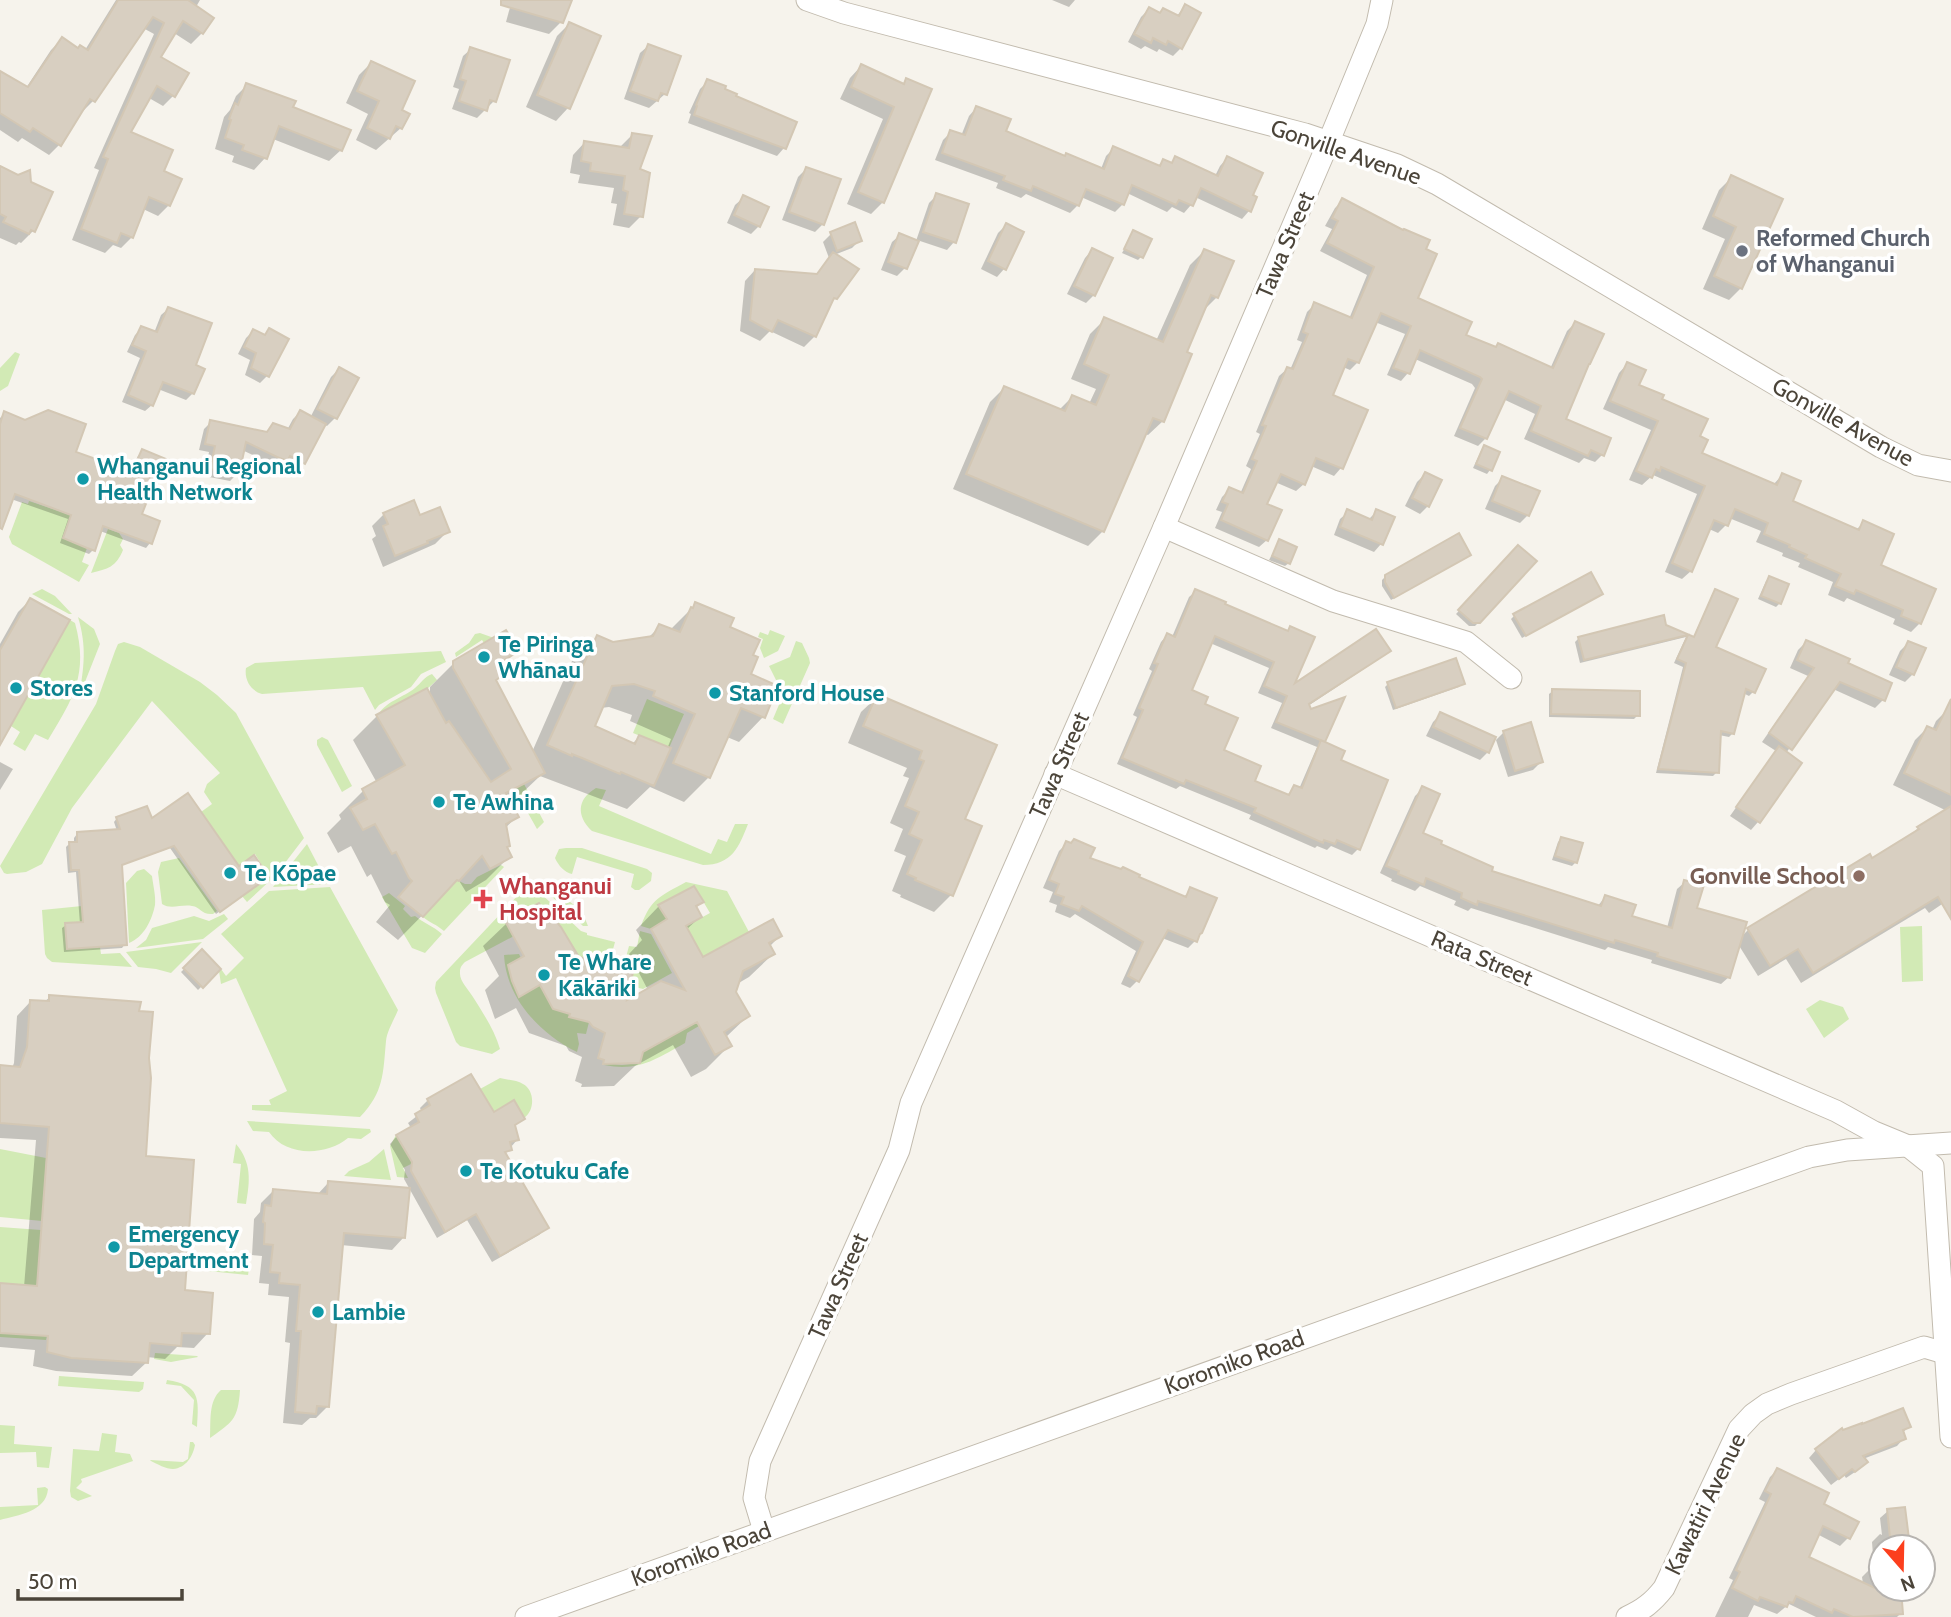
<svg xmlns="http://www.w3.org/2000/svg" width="1951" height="1617" font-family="Cabin,sans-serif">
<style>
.green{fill:#d2eab5}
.shadow{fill:#0003;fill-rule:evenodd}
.building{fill:#d8cfc1;stroke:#d3c7b4;stroke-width:2}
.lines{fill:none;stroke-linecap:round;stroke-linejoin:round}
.minor-casing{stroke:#c2bbae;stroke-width:23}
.minor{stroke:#fff;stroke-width:21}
.worship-dot{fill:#6b7280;stroke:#fff;stroke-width:2.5}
.culture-dot{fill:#0f9aa8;stroke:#fff;stroke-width:2.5}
.education-dot{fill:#8d6e63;stroke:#fff;stroke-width:2.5}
.health-dot{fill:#e0444e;stroke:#fff;stroke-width:2.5}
.labels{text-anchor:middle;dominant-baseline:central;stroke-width:7;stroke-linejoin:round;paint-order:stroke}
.street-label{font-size:23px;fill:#4b4439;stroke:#fff}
.worship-label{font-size:23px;font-weight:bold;fill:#5b616d;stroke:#fff;text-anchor:start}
.culture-label{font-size:23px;font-weight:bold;fill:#0d838f;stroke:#fff;text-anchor:start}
.education-label{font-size:23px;font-weight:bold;fill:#785e54;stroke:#fff;text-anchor:end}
.health-label{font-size:23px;font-weight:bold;fill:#be3a42;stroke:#fff;text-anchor:start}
</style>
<rect width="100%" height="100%" fill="#f6f3ec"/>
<g class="green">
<polygon points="15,352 20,354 8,386 0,391 0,368"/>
<polygon points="29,501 97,524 63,538 87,548 82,562 89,565 79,582 12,544 9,537 22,502 28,504"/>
<path d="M108,529l11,4 4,6 -3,6 3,5c-7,17 -15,19 -32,23z"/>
<polygon points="42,589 55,596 72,614 69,614 32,594"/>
<path d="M78,617l16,12 6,15 -21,53c5,-30 8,-50 -1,-80z"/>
<path d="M70,620l5,3c14,51 -2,76 -27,117l-13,-6 -10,17 -12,-7 7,-12 -9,-6z"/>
<polygon points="770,630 785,636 778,651 764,658 760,648 763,639 758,637 760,632 768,635"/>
<polygon points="480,633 494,638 484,643 482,640 456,657 455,653 469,643 475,634"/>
<polygon points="796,641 802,643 809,658 810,663 783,724 773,719 786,688 778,684 769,666 790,657"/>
<polygon points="124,642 140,647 200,682 217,695 236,713 304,838 275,876 247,902 242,896 269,877 255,854 239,866 201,812 212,804 204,792 207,784 220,773 152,701 72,808 42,864 26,872 7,874 4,873 0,866 96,704 115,651 118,644"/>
<path d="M441,651l5,11 -25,12 -10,13 -32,18 -4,5 -12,-23 -101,7c-11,-3 -18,-14 -16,-26l9,-5z"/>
<path d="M432,674l5,6 -10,9 -48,25c6,-12 25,-17 36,-26 6,-5 9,-11 17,-14z"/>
<polygon points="647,699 684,714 669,748 633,733"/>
<polygon points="322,737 328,740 352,786 342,792 317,745 317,740"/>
<polygon points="524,784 544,822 537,829 524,806 514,801 511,795 513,790"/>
<path d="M596,788l10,2 -7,16 112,48 7,-15 9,3 8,-18h13c-9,23 -16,41 -45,41l-111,-34c-16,-15 -15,-32 4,-43z"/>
<polygon points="307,844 328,884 273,887"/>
<path d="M566,848h16l65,21 5,4 -1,8 -12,9h-4l-4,-3 3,-13 -57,-17 -5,17c-7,-1 -14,-9 -17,-16l4,-9z"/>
<path d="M179,858l38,53 -4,3c-12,1 -12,-7 -21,-8 -11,-2 -21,4 -30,-2l-4,-32 3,-10z"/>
<path d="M501,865l3,2 -60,64c-8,-7 -14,-8 -21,-14l34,-37 8,4h6l6,-7z"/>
<path d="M144,869l8,7c1,9 4,20 3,29 -3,15 -11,32 -26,38l-3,-60 11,-12z"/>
<path d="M686,882l41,9 22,41 -46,25 -17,-31 24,-13 -16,-27 -35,19 8,14 -16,10 -10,-3c10,-28 20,-30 45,-44z"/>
<path d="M330,887l68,123c-4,10 -11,21 -12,31 -3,33 -2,51 -26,76l-108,-7v-5h19l-2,-5 18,-9 -51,-113 -15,6 -2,-13 2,-2 5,7 18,-18 -23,-24 48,-43z"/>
<path d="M523,890h14l44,41 6,2v2l28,7 -6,22 -29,-4 -19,-33 -10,-13 -5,2 -7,-13 -33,18 8,15 -49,26c-3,3 -5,5 -5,10 -1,9 9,18 13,25 10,16 22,34 27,52l-8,5 -32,-8 -4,-4 -20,-49 -1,-5 1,-6z"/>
<path d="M546,891c20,6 35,15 42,35h-5z"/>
<path d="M389,893l16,13 -2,3 8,8 4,-1c9,7 18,10 27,18l-17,19 -13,-5 -30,-51z"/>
<polygon points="82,906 83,922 65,923 67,949 100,947 101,954 120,953 132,967 52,962 47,958 45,954 42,910"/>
<polygon points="224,914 228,919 203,939 136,948 146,940 152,928 194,916 209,921"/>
<polygon points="1922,926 1923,981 1902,982 1900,927"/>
<polygon points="640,931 651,934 672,973 643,989 635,987 636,981 631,980 633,972 628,969 625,961 629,946 637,947"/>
<polygon points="202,942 171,973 156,969 138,967 126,952"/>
<path d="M519,954l2,4 -13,7 4,16 7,16 21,-12 13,24 17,5v3l19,5 -3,12 -9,-1 2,11 -2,8c-37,-18 -71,-54 -73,-97z"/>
<polygon points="1820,1000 1843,1007 1849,1019 1824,1038 1806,1009"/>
<path d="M698,1022l1,4 -12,7 -2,10c-29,16 -46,29 -81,22v-2l18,2 17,-2 5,-14 2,1z"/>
<path d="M500,1078c7,2 17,2 23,6 12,6 12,27 1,34l-10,-17 -20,11 -14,-23z"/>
<path d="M247,1121l123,8 1,3 -10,7 -13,-1c-22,18 -62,19 -79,-6l-16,-1z"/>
<polygon points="396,1135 413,1163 403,1168 408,1178 397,1177 390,1146"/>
<path d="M236,1144c16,19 14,37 10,60l-9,-1 4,-39 -8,-1z"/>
<polygon points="0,1149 46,1158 42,1221 0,1217"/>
<polygon points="384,1149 391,1180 344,1176 349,1171 369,1162"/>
<polygon points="0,1227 41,1230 37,1286 0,1283"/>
<polygon points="198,1265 249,1269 248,1275 198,1270"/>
<polygon points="0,1333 47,1336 46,1340 0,1337"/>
<polygon points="155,1353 197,1356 198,1357 171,1362 154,1359"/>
<polygon points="59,1376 144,1382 143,1389 139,1392 58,1386"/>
<path d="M167,1380c33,5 32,18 30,47l-5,-3 2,-24 -13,-14 -15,-2z"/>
<path d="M221,1390h19c-2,29 -7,32 -30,48 1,-16 -2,-37 11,-48z"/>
<polygon points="0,1425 15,1426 14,1444 52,1447 49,1468 37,1467 36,1452 0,1453"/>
<polygon points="102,1433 117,1435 115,1452 130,1454 133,1461 81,1479 82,1482 76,1488 92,1496 78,1501 71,1497 70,1491 73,1449 99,1451"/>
<path d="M190,1442h3l2,3c-2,11 -9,23 -22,24 -7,0 -16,-5 -22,-8l-1,-1 33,2 5,-3z"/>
<path d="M45,1487l3,2c-2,23 -30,26 -48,31v-13l38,-2 -1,-17z"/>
</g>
<g class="shadow">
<polygon points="116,0 200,0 196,7 202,33 191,44 174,33 159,57 174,95 163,106 149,98 128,132 161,171 169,205 158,216 143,209 132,237 121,248 113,245 105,253 72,240 99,170 94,168 154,34 143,28 93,101 83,111 81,110 59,145 49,155 22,138 18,142 0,130 0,80 26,88 51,50 62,39 78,50 85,50"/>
<polygon points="512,0 570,0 561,22 549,34 506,22"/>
<polygon points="1052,0 1075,0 1069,7"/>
<polygon points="1185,6 1181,48 1173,56 1159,49 1157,52 1145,46 1141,49 1128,42 1141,17 1149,9 1159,14 1163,10 1176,17"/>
<polygon points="569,24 599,37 568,108 556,121 526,107 557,36"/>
<polygon points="648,46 665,94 649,108 624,99 640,53"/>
<polygon points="471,49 494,101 477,118 452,109 459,89 453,87 463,56"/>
<polygon points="371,63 400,111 401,128 376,150 356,140 368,114 346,103 359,75"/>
<polygon points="861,66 902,85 906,80 883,202 871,214 847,204 883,119 840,99 850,78"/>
<polygon points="708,81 734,97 784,148 777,156 688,123 691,114 689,113 700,89"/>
<polygon points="247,85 291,108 341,150 329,161 273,139 265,158 254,170 232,162 234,156 215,149 224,117 230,110 236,96"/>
<polygon points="976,108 1004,132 1064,158 1101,169 1106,156 1114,148 1157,167 1163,161 1170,164 1175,158 1215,176 1220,166 1227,158 1251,196 1249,211 1242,219 1195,197 1191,205 1184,213 1172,207 1167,212 1127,193 1123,204 1115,212 1081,197 1078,205 1070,213 1026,194 1021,198 996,188 998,183 935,160 943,140 951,132 961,136 969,116"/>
<polygon points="632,135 641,216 629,228 613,225 617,204 611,203 614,188 578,183 580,175 570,173 573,155 585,142 619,148"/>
<polygon points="806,169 823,224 815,232 782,220 798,177"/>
<polygon points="0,173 33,231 21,243 19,242 16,245 0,238"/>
<polygon points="1732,177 1781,199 1741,288 1729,300 1703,289 1725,239 1702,229 1719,190"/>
<polygon points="937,195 954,242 947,250 917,240 905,268 897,276 881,270 892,242 900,235 916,241 929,203"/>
<polygon points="743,198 759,226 751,234 727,223 735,205"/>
<polygon points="1342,201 1424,250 1416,299 1464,336 1550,369 1567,331 1575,323 1563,420 1602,455 1595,462 1584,458 1579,463 1524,439 1535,414 1503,399 1486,438 1478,446 1454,436 1475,388 1472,384 1415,359 1408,373 1401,381 1387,375 1405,334 1375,322 1358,362 1350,370 1343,367 1330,396 1341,468 1334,476 1311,466 1304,484 1296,491 1275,482 1265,505 1267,540 1259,547 1215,528 1222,512 1216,510 1222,497 1230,489 1240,494 1251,469 1246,466 1260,434 1256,432 1279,376 1287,369 1290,370 1302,342 1297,340 1307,312 1315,304 1349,319 1367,275 1320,251 1332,229 1325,226 1335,208"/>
<polygon points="854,224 860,240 852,248 834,255 835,298 830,304 815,336 804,347 770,331 760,341 740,331 745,281 755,270 815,276 829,258 823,242 831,234"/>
<polygon points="1006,225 1004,269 997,277 981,269 998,233"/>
<polygon points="1134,232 1141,257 1138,260 1122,253"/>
<polygon points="1092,250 1094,295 1086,303 1067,294 1085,258"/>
<polygon points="1204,251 1217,297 1203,311 1185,353 1163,421 1148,435 1145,434 1103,531 1088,546 953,489 990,402 1004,388 1058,411 1072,397 1089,404 1096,389 1071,379 1090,334 1105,319 1156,341 1190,265"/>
<polygon points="168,309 194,366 193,393 186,400 158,389 152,405 145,411 122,402 140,358 127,352 135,335 142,328 154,333 161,315"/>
<polygon points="269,330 267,376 260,383 245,375 250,360 238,354 246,338 253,331 263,336"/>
<polygon points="1627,364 1637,386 1660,400 1698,437 1700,454 1773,485 1782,475 1790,502 1856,530 1864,522 1878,566 1920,623 1911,632 1893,624 1895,619 1847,598 1844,602 1828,595 1833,582 1798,567 1800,563 1782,556 1783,553 1756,542 1761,531 1729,518 1726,525 1718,533 1709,529 1691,571 1682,579 1665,572 1697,494 1653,475 1642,485 1629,480 1651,430 1603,409 1619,373"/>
<polygon points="339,369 335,418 327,426 323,424 304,463 297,470 283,463 279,467 242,450 237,474 230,481 204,476 209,452 199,450 204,429 211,422 265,433 274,425 287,430 293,419 300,412 310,418 331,377"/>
<polygon points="5,413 74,453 130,473 138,456 142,451 154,483 151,486 140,516 150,543 146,548 100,531 93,550 89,554 60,543 68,519 11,499 0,519 0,418"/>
<polygon points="1484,447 1498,453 1490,470 1487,474 1473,468 1481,451"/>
<polygon points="1425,474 1428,506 1420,514 1405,506 1417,482"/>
<polygon points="1503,478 1528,515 1520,523 1485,509 1495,486"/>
<polygon points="1377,511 1381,544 1374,552 1334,535 1340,519 1348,512 1369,519"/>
<polygon points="384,514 419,518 448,531 435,544 383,567 372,539 376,536 372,526"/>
<polygon points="1279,542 1289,563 1285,566 1269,560"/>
<polygon points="1518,547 1479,622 1475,626 1469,626 1456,614"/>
<polygon points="1469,555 1391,600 1382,586 1382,580 1386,576"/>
<polygon points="1770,578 1780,603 1776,607 1758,599 1766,581"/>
<path d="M1196,591l27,14 63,27 4,-4 1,60 91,-31 -74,49 14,37 17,18 19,88 -6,6 -21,-9 -4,4 -10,-4 -2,2 -66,-29 2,-4 -71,-29 -4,3 -59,-25 20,-47 -4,-2 19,-44 -3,-2 12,-27 6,-7 5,2 17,-40zM1210,643l59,25 -11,25 24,10 -11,25 46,19 -18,42 -5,-2 -7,9 -34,-14 -32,-31 -32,-60z"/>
<polygon points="1716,591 1714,648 1753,692 1749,696 1743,693 1733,733 1729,737 1719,735 1717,772 1713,776 1656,773 1683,667 1674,663 1686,637 1580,663 1575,642 1579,638 1665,626 1693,638 1712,595"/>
<polygon points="1598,597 1522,638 1511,619 1514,616"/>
<polygon points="30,600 0,740 0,644 18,612"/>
<path d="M696,604l32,24 23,28 -3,19 15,42 -24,25 -12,-5 -18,40 -25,25 -34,-15 -23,22 -87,-33 -21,20 -10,6 8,15 -12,11 1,20 4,8 -24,24 -20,12 -8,-13 -60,61 -22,-18 14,-17 -5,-3 -14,-28 -4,3 -16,-31 -13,7 -11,-20 14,-14 -2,-4 24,-24 14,-8 -24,-43 24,-24 53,-19v-10l24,-24 63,-12 -18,17 4,6 -8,8 37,70 40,-91 25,-24 15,6 35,-4 13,-13 10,4zM609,707l23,8 -2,6 41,18 -4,10 -28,-12 -7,7 -39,-17 8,-19z"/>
<polygon points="1806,642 1846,664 1883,700 1875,708 1833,689 1786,753 1800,763 1758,822 1751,830 1730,816 1776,751 1762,742 1808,676 1790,668 1798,650"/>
<polygon points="1908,643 1913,674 1905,682 1889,675 1900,651"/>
<polygon points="1463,683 1459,687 1393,710 1385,687 1388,684"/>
<polygon points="1553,691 1638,715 1634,719 1549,717 1549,694"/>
<polygon points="878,696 995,746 963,820 951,895 934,912 900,897 901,895 892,891 906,856 894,851 903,829 890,823 909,778 903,776 907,768 848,743 861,712"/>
<polygon points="1948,709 1951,711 1951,898 1929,913 1925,908 1801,983 1786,959 1758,976 1738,944 1729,977 1721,984 1651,963 1652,960 1608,947 1605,950 1471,908 1468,911 1454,905 1456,901 1420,886 1415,891 1391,881 1392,879 1380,873 1415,796 1422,789 1421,834 1489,872 1597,907 1605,897 1630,918 1667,928 1677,889 1685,882 1695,910 1740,938 1748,930 1909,837 1918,828 1947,811 1893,785 1915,740 1927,728 1932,730 1936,721"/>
<polygon points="1441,714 1488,752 1480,760 1426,736 1433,722"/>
<polygon points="1504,732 1541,762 1533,770 1508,777 1496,740"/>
<polygon points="0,762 13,769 0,790"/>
<polygon points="117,818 151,821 264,880 216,914 170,848 120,866 125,944 122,948 64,952 62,928 66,925 80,924 76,872 68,873 66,847 70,843 74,843 74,838 77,834 117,831 114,822"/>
<polygon points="1561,839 1576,862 1572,866 1552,860 1558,842"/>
<polygon points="1067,843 1088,859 1183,898 1191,889 1195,941 1188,948 1162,938 1137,981 1130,988 1121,984 1136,951 1075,914 1070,918 1055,912 1057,905 1049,902 1053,892 1043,888 1059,851"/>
<polygon points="702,902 695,909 700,917 686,930 702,960 780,936 769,947 773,954 749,977 737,984 734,992 748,1016 725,1038 729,1046 706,1069 691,1077 673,1045 635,1066 614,1086 581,1087 582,1084 575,1081 582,1057 569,1051 566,1046 529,1033 516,1008 495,1019 485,990 499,976 483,946 507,923 545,919 578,958 624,1004 648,990 629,954 642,940 636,930 659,906"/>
<polygon points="202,952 219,969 198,990 181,972"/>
<polygon points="50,997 144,1158 183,1291 208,1333 194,1348 177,1347 165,1359 147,1357 147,1362 132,1376 56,1371 33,1366 35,1350 0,1347 0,1285 24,1287 36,1140 0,1138 0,1067 12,1068 14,1063 17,1016 31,1001 44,1002"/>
<polygon points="428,1100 523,1119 514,1127 517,1140 504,1155 547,1228 539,1235 492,1262 467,1220 437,1238 404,1179 405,1170 390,1144 397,1136 411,1128 408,1123 422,1112 420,1108"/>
<polygon points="328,1183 404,1237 392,1250 341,1245 328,1406 316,1418 310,1418 302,1425 283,1423 290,1343 285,1342 289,1297 268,1295 269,1284 259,1283 262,1256 252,1255 254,1219 260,1212 261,1203 273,1191 317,1195"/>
<polygon points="1909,1427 1902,1433 1904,1438 1897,1446 1863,1459 1866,1462 1858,1470 1846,1478 1844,1475 1831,1485 1809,1458 1816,1450"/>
<polygon points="1777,1470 1821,1505 1848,1538 1840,1546 1817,1534 1807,1557 1863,1584 1862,1577 1870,1569 1874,1569 1872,1542 1880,1534 1882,1535 1880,1518 1888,1511 1908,1547 1881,1547 1881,1589 1911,1589 1911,1592 1903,1600 1900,1600 1901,1613 1897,1617 1816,1617 1789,1604 1777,1614 1754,1605 1748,1617 1715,1617 1733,1580 1729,1578 1765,1502 1759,1499 1770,1477"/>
</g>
<g class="building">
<polygon points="118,0 188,0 214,18 203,34 183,21 161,57 189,73 175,97 157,86 131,132 173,150 164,171 182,179 170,206 149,197 133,238 121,233 117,243 81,229 108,159 103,157 164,23 153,17 95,102 90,99 61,146 33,128 30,132 0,113 0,71 28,87 62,37 78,48 80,45 88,50"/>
<polygon points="501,0 572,0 563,23 501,5"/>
<polygon points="1185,4 1201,13 1182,49 1168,41 1166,45 1153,38 1151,43 1134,34 1149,7 1160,13 1163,8 1179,16"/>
<polygon points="569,22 601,36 570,109 537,95"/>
<polygon points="648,44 681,56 667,95 661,93 658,101 630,91"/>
<polygon points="470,47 510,60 496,102 490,100 487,111 459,101 466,81 460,79"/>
<polygon points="371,61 415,81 402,110 410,114 402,129 396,126 390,139 367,128 379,101 357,91"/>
<polygon points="861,64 904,84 906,78 932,89 884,203 858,192 894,107 851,87"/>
<polygon points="707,79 726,86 725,89 737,94 736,96 797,122 786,149 694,115 697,106 696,105"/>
<polygon points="246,83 296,101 293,107 351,130 342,151 279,126 267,159 242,150 244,145 225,138 231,120 229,119 235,103 238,105"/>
<polygon points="976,106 1011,119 1006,131 1065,156 1066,153 1104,169 1113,146 1160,166 1163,159 1172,163 1175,156 1218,176 1227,156 1263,173 1253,195 1257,197 1251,212 1201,188 1193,206 1179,200 1176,205 1132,185 1124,205 1086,189 1079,206 1033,186 1031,191 1003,180 1005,176 942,153 950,130 965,135"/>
<polygon points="632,133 652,136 640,169 650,173 643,217 624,214 628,192 623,190 625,176 590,171 591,163 581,161 584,141 629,148"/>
<polygon points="0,166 18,175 30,170 31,182 53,192 35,232 31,230 29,234 3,222 6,217 0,214"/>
<polygon points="806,167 841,179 824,225 789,212"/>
<polygon points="1731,175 1783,199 1742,289 1714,276 1736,227 1713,216"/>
<polygon points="936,193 969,204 956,243 923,232"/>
<polygon points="743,195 769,207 760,227 734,215"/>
<polygon points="1342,198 1403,230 1404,229 1430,240 1426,249 1437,254 1418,298 1472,322 1466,335 1496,347 1498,343 1553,368 1575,321 1604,334 1590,364 1589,364 1566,419 1611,438 1604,456 1591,450 1588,456 1531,431 1541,406 1509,391 1487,439 1460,428 1482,379 1480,377 1420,350 1410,374 1393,368 1411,326 1381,313 1359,363 1348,359 1333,395 1368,410 1343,469 1316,458 1305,485 1281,474 1267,504 1282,510 1268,541 1221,520 1228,504 1222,502 1229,487 1243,493 1257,461 1252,459 1266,426 1262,425 1287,367 1293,369 1308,334 1303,332 1314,302 1352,318 1374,267 1327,243 1338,221 1332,218"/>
<polygon points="855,222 862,241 837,251 830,232"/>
<polygon points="1006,223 1024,232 1006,270 988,261"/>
<polygon points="1133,230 1152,239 1143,258 1124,249"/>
<polygon points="899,233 919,241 907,269 888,262"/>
<polygon points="1092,248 1113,258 1095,296 1074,286"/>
<polygon points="1204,249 1234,261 1218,298 1211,295 1187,352 1192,354 1164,422 1153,418 1104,532 966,474 1004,386 1065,411 1072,395 1096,405 1109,375 1084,364 1104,317 1163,342"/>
<polygon points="833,252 859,269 837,299 834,298 816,337 778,320 772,332 750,320 755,269 817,274"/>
<polygon points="168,307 212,323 196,365 205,369 194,394 163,382 153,406 128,395 146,351 132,345 141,326 157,332"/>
<polygon points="269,328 289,339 269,377 251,368 256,353 244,347 253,329 265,335"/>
<polygon points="1627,362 1646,370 1639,385 1664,395 1662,399 1708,419 1700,436 1708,440 1702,453 1777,485 1782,473 1801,481 1793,501 1859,530 1863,520 1894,534 1881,565 1936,589 1921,624 1901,616 1903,610 1856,590 1854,594 1835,586 1841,574 1805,558 1807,555 1789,547 1790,545 1764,534 1768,523 1735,509 1728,526 1714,520 1692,572 1672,563 1705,486 1661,467 1660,471 1656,469 1652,478 1636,471 1658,421 1610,401"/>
<polygon points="339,367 359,378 337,419 317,409"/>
<polygon points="48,410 86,424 76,452 132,472 142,449 166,459 156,484 154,483 142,514 160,521 152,544 103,526 95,551 87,548 63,538 71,515 15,494 2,529 0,528 0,424 4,411 25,420"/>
<polygon points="300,410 326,424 305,464 290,456 287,461 277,457 246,442 239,475 210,469 215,446 205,444 210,420 267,432 273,423 290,429"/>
<polygon points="1484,445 1500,452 1492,471 1476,464"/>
<polygon points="1425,472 1442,480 1429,507 1412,498"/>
<polygon points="1502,476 1540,491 1529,516 1492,501"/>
<polygon points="414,500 420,515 440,507 450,532 427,541 428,543 395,556 383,526 388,524 383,513"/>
<polygon points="1347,509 1372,520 1376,509 1395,517 1383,545 1340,527"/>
<polygon points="1459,533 1471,555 1394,598 1385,582 1385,575"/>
<polygon points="1279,539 1297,547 1290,564 1272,556"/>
<polygon points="1518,545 1537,561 1480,623 1473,623 1458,610"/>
<polygon points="1591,572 1603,594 1526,636 1513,614"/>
<polygon points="1769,576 1789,584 1781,604 1761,596"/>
<polygon points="1195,589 1226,602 1225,604 1288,631 1290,626 1315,637 1295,683 1376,629 1391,651 1309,704 1311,709 1345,697 1325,742 1276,722 1287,696 1264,686 1274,662 1215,636 1192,690 1208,697 1205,704 1238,718 1224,750 1261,766 1255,781 1289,795 1294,785 1302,788 1321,740 1345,751 1341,760 1388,780 1360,850 1337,840 1335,844 1324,840 1323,843 1254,812 1256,808 1186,780 1184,784 1122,758 1143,710 1139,708 1158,664 1154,663 1167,633 1175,637"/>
<polygon points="1715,589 1738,599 1716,647 1766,669 1755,693 1746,689 1734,734 1721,731 1719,773 1658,769 1686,663 1677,659 1688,635 1584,660 1578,637 1664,615 1666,625 1694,637"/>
<polygon points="30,598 70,620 0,745 0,650"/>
<polygon points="695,602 734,618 730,627 760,640 753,655 758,657 751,674 778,686 765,718 741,708 710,778 673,763 695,714 653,696 655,691 634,684 612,686 595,726 635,744 639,735 671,748 654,786 621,772 620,774 582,758 572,754 572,756 547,745 597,635 613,642 653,636 659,624 680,632 691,607 693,608"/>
<polygon points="506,630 519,651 498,664 505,674 496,680 545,773 506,793 519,817 506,824 510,846 507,847 512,857 490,869 482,856 459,881 457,880 423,917 398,897 412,881 409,878 396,852 392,854 375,824 363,830 350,808 367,799 362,789 405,765 376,715 427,688 446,723 449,721 491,782 511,769 453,668 453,661"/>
<polygon points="1806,640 1850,659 1848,663 1892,683 1885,701 1840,682 1792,750 1769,733 1814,668 1797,660"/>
<polygon points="1908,641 1926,648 1914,675 1896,667"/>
<polygon points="1456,658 1465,684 1396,708 1387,682"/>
<polygon points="1552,689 1640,691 1640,716 1551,714"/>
<polygon points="877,694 997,745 965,819 982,826 953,896 915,880 916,878 907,874 922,840 909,834 919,812 905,806 924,761 919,759 922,751 863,726"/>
<polygon points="1951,699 1951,795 1904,773 1927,726 1936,730"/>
<polygon points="1440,712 1496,737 1489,753 1433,727"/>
<polygon points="1531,722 1543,762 1515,771 1503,731"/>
<polygon points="1779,746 1802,763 1760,823 1736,807"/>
<polygon points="1422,786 1440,794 1423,833 1442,841 1441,844 1493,867 1492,871 1601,906 1605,895 1636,905 1632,916 1672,928 1684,880 1704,885 1697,908 1747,922 1730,978 1657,956 1658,953 1615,940 1614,943 1478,901 1477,905 1461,898 1462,893 1426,878 1424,885 1398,874 1399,871 1386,866"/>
<polygon points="188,793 239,866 254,855 269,877 220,912 174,846 122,865 127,945 67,949 65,923 83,922 79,870 71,870 69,842 77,842 77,832 120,829 116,817 147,806 152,818"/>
<polygon points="1951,806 1951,919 1938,897 1813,973 1798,949 1770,966 1747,928 1870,854 1872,858 1919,829 1917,827"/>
<polygon points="1561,837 1583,843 1577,863 1555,856"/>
<polygon points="1074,839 1095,848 1090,858 1121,869 1123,867 1140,875 1139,877 1186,897 1190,887 1217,898 1202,933 1200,934 1197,942 1168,930 1139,982 1128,976 1143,942 1082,906 1079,911 1061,904 1064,897 1055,894 1059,884 1049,880 1066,841 1071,843"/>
<polygon points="694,886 704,902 696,906 702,917 686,926 703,957 773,919 782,936 769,943 775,954 743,971 736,992 750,1016 724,1032 732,1046 715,1055 697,1022 643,1052 640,1063 603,1064 604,1060 598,1058 605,1033 593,1027 589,1022 569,1017 570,1014 553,1009 540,985 519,997 512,981 508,965 524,956 505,921 539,903 546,916 550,914 561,927 579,957 617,965 633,972 627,1000 661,981 685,990 651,929 667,919 658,905"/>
<polygon points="202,949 221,969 203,988 183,968"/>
<polygon points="49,995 141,1002 139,1011 153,1012 149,1058 151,1078 146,1156 194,1160 185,1290 213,1293 210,1334 182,1333 181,1346 150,1343 148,1363 71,1358 47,1352 48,1336 0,1333 0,1283 37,1286 49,1127 0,1123 0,1065 20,1067 27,1047 30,1000 49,1001"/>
<polygon points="471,1074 494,1112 514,1100 525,1119 515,1125 519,1140 510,1142 512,1150 505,1152 549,1228 500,1256 476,1214 445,1232 411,1171 412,1162 396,1135 419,1122 415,1114 430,1105 427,1099"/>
<polygon points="328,1181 410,1188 405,1238 344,1233 329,1407 317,1406 316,1414 295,1412 301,1331 296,1331 300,1285 279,1283 280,1273 270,1272 273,1245 264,1244 265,1223 263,1222 265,1205 271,1206 273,1189 327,1194"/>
<polygon points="1903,1408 1911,1427 1903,1430 1906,1439 1863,1456 1868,1462 1855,1472 1852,1469 1839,1479 1815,1449 1842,1428 1843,1430 1862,1423 1862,1424"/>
<polygon points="1777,1468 1829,1493 1824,1504 1859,1522 1850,1539 1823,1526 1809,1557 1877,1589 1901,1589 1903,1614 1853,1617 1834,1609 1832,1613 1796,1596 1793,1603 1789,1602 1787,1607 1760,1597 1758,1601 1732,1588 1740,1572 1736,1570 1771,1494 1765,1491"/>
<polygon points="1905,1507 1910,1547 1891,1547 1887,1509"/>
</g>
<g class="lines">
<defs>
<g id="minor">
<polyline points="807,0 844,13 1305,134 1397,165 1437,184 1881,447 1918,465 1951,471"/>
<polyline points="1164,527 1333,601 1466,642 1511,678"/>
<polyline points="1055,774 1836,1111 1874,1132 1908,1146 1933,1166 1951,1437"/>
<polyline points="764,1531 754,1498 760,1461 899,1150 911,1103 1164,527 1329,141 1377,24 1382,0"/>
<polyline points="526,1617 1809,1157 1847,1150 1951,1143"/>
<path d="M1627,1617c16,-7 26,-15 37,-29l68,-144 7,-15 14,-15 14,-10 24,-10 133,-47 27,8"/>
</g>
</defs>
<use href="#minor" class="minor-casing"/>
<use href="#minor" class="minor"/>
</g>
<circle class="worship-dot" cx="1742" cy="251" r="7"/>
<g class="culture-dot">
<circle cx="83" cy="479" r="7"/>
<circle cx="484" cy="657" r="7"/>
<circle cx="16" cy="688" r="7"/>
<circle cx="715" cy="693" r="7"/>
<circle cx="439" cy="802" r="7"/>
<circle cx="230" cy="873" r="7"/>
<circle cx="544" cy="975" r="7"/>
<circle cx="466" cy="1171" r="7"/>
<circle cx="114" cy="1247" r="7"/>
<circle cx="318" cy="1312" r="7"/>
</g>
<circle class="education-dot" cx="1859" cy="876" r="7"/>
<path class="health-dot" d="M479.5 888.5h7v7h7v7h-7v7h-7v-7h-7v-7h7z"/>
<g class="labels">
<g class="street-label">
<text transform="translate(1346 152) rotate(19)">Gonville Avenue</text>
<text transform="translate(1285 245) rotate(-67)">Tawa Street</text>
<text transform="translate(1843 422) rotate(29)">Gonville Avenue</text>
<text transform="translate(1059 765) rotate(-66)">Tawa Street</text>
<text transform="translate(1482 958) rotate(23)">Rata Street</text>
<text transform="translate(838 1286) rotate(-66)">Tawa Street</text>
<text transform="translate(1234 1362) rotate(-20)">Koromiko Road</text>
<text transform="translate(1705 1504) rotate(-64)">Kawatiri Avenue</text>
<text transform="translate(701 1554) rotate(-20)">Koromiko Road</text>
</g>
<g class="worship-label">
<text x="1756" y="238">Reformed Church<tspan x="1756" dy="26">of Whanganui</tspan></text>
</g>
<g class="culture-label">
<text x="97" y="466">Whanganui Regional<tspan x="97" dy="26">Health Network</tspan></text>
<text x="498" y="644">Te Piringa<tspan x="498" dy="26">Whānau</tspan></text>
<text x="30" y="688">Stores</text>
<text x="729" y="693">Stanford House</text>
<text x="453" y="802">Te Awhina</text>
<text x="244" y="873">Te Kōpae</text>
<text x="558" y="962">Te Whare<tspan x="558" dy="26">Kākāriki</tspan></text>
<text x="480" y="1171">Te Kotuku Cafe</text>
<text x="128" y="1234">Emergency<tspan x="128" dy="26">Department</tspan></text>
<text x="332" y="1312">Lambie</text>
</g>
<g class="education-label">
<text x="1845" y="876">Gonville School</text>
</g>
<g class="health-label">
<text x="499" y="886">Whanganui<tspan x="499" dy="26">Hospital</tspan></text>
</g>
</g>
<g transform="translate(1902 1568) rotate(160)"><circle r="33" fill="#ffffff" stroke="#b7b4b0" stroke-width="2"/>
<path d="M0-5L12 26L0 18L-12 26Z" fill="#fc3f1d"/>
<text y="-10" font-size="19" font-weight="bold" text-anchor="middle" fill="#4b4439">N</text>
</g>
<path d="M18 1589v10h164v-10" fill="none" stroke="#4b4439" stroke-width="3.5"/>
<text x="28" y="1589" font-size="21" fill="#4b4439" stroke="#ffffff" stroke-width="5" paint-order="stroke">50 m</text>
</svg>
